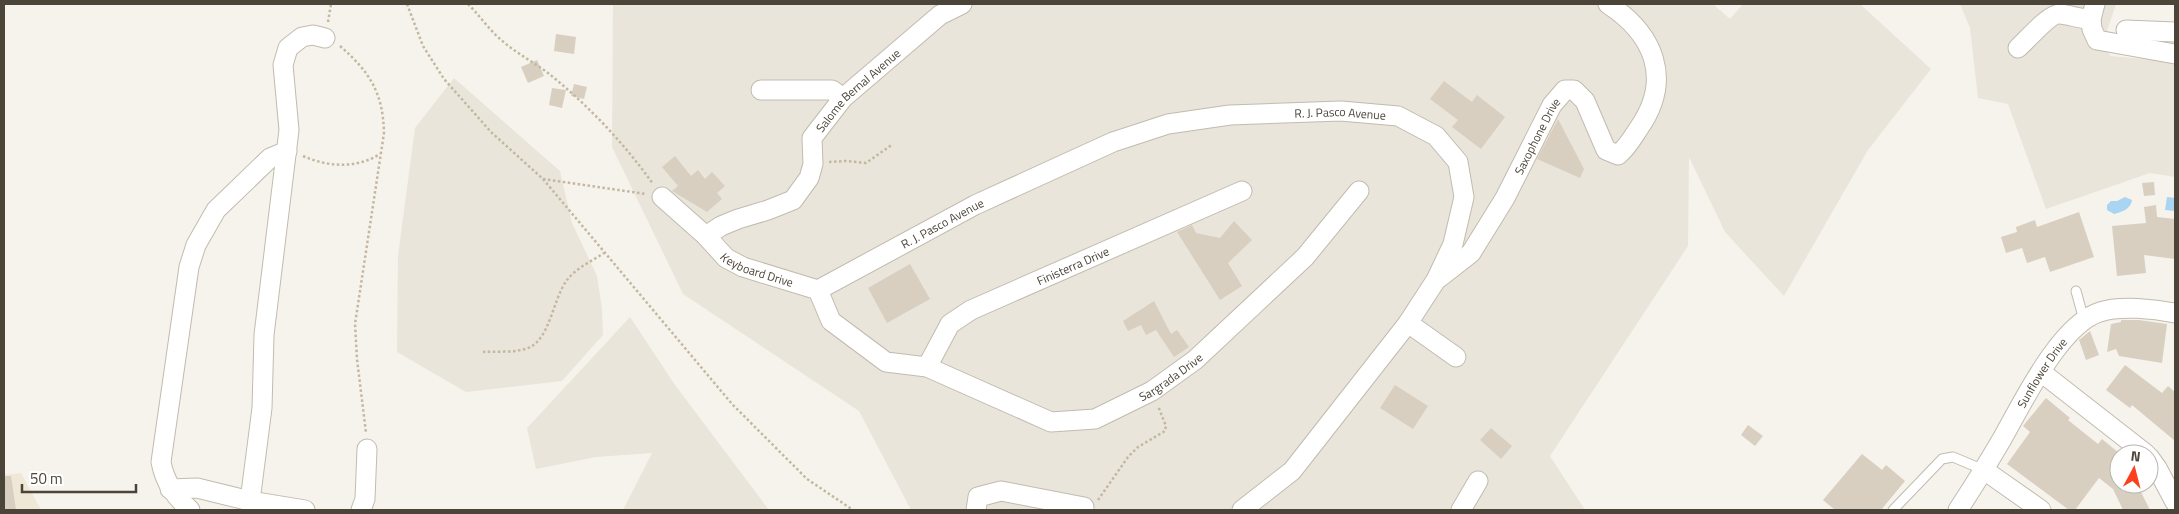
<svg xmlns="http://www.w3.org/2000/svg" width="2179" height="514" font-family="'Titillium Web',sans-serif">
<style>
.residential{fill:#eae5da}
.education{fill:#efe8d6}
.water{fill:#a9d4f2}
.building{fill:#d8cfc1}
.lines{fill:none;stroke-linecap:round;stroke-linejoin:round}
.service-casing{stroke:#c2bbae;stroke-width:11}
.minor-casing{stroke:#c2bbae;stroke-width:21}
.path{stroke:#c4b79f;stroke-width:2.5;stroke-dasharray:2.5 2.5;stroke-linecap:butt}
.service{stroke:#fff;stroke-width:9}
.minor{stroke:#fff;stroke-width:19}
.labels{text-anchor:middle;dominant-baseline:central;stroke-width:4;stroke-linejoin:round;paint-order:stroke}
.street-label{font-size:12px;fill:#4b4439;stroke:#fff}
</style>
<rect width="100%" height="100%" fill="#f6f3ec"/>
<g class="residential">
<polygon points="613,4 1713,4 1730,19 1743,4 1860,4 1931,69 1868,150 1784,296 1725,232 1689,157 1688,246 1550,456 1585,510 911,510 859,411 683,294 612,147"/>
<polygon points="1960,4 2116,4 2102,46 2111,56 2175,62 2175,177 2150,173 2046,209 2008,104 1978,98 1970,28"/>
<polygon points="454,78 560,171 572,223 597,276 602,309 603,335 562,381 466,392 397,352 398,256 415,128"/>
<polygon points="630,317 675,385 769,510 623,510 652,453 596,457 536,469 527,428"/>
</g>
<polygon class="education" points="21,473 41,510 4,510 4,475"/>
<g class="water">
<path d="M2125,197l7,3c-1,9 -10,12 -18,14l-7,-4v-5l4,-4h6z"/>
<polygon points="2167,197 2175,198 2175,211 2165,210"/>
</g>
<g class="building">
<polygon points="556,34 576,37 574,54 554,51"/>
<polygon points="537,60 544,76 528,83 521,67"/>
<polygon points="1444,81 1472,102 1477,95 1505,117 1481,149 1452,127 1458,120 1430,99"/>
<polygon points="574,84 587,87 584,99 571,96"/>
<polygon points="552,88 566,90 562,108 549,105"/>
<polygon points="1558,119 1584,169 1580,178 1537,159"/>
<polygon points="675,156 691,176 698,170 705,179 712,172 725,186 717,193 722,199 707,212 672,191 678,186 662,167"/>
<polygon points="2154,182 2155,195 2144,196 2142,183"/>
<polygon points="2156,205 2157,217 2175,219 2175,259 2144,255 2146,273 2117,276 2112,226 2146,223 2144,207"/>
<polygon points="2079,212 2094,257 2050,272 2045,257 2027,263 2022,248 2006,253 2001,237 2017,232 2016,227 2035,220 2037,227"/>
<polygon points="1234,221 1252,240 1228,263 1242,286 1220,300 1177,232 1192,225 1196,233 1220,238"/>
<polygon points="910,264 930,299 887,323 868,288"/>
<polygon points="1154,301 1171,334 1177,330 1189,347 1174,357 1156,330 1146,335 1141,325 1128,331 1123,321"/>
<polygon points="2121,320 2139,320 2167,324 2162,363 2119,356 2116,349 2107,352 2111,324 2121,322"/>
<polygon points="2090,331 2099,355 2086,360 2079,340"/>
<polygon points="2125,365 2162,393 2168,386 2175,392 2175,441 2132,405 2130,408 2106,390"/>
<polygon points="1395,385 1428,406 1413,429 1380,408"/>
<polygon points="2046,398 2070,418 2068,420 2098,444 2102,439 2119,453 2119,484 2137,484 2150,510 2123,510 2113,489 2099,478 2075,510 2069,510 2007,464 2030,432 2023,426"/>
<polygon points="1748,425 1763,436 1755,446 1741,435"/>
<polygon points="1491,428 1512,446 1501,459 1480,440"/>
<polygon points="1862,454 1882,470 1886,465 1905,481 1881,510 1835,510 1823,500"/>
<polygon points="4,476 11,476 16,510 4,510"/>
</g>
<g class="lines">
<defs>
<g id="service">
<polyline points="2076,291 2084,320"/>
<polyline points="1893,510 1942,459 1953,457 1984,470"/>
</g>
<g id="minor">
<polyline points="2091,19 2092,29 2097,40 2175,54"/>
<polyline points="2126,30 2175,32"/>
<path d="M2018,48c9,-8 32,-35 42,-34 11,1 19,5 31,5l4,-15"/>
<polyline points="761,90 832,90 843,98"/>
<path id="s1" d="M662,197l44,39 20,22 17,9 75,23"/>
<path id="s2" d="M706,236l15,-10 17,-7 30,-9 25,-10 16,-22 4,-14 -1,-26 31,-40 97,-83 22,-11"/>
<path id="s3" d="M1439,278l32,-25 34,-55 47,-93 13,-15h9l11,11 21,49 12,5c9,-7 15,-18 21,-27 34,-49 15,-94 -31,-124"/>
<path id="s4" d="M818,290l157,-85 138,-63 55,-18 62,-9 111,-4 57,5 38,20 22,26 6,35 -11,47 -17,36 -28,43 -116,148 -50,39"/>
<path id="s5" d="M818,290l13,31 55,41 41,5 124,55 44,-3 57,-28 43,-31 110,-103 54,-66"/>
<polyline points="1408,323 1456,357"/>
<path id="s6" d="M927,367l23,-43 21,-14 271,-119"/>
<polyline points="2041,372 2146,454"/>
<polyline points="2149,457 2157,468 2175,502"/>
<polyline points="1984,470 2041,510"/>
<polyline points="170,489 197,488 250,501 305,510"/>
<polyline points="250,501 262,408 264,335 289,130 283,65 288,48 302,37 313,35 325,38"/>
<path d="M190,510c-15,-14 -25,-27 -29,-48l28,-195 7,-22 20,-35 54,-52 17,-7"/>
<polyline points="361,510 365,499 367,449"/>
<polyline points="976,510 978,497 1001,491 1084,507"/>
<polyline points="1461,510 1478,481"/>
<path id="s7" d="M1958,510c15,-23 30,-47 44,-71 20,-35 58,-115 98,-127 20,-7 55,-3 75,1"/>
</g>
</defs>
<use href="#service" class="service-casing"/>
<use href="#minor" class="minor-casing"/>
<g class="path">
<polyline points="407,4 423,46 444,79 491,132 543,179 732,404 807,479 853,510"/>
<path d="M468,4c11,11 20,24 31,34 15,14 33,23 49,35 40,32 76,70 105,111"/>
<polyline points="328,22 331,4"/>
<path d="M340,46c30,26 43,47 44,87l-29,191 2,35 9,74"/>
<path d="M303,156c25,11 53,13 77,-2"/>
<polyline points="829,162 846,161 866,163 893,144"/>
<polyline points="543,179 646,194"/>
<path d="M483,352c13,-1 29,1 42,-3 25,-6 27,-49 42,-69 9,-12 25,-19 37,-27"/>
<polyline points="1098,500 1128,457 1138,447 1165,431 1166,426 1158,406"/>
</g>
<use href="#service" class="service"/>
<use href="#minor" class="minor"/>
</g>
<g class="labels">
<g class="street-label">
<text stroke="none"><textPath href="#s2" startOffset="229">Salome Bernal Avenue</textPath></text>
<text stroke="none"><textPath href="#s4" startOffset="561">R. J. Pasco Avenue</textPath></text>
<text stroke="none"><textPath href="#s3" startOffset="175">Saxophone Drive</textPath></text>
<text stroke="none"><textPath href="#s4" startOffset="141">R. J. Pasco Avenue</textPath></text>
<text stroke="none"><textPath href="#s6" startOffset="185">Finisterra Drive</textPath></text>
<text stroke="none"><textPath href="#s1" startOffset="122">Keyboard Drive</textPath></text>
<text stroke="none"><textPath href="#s7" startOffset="161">Sunflower Drive</textPath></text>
<text stroke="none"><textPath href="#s5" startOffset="410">Sargrada Drive</textPath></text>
</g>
</g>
<rect width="2179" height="514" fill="none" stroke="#4b4439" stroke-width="10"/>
<g transform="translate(2134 469) rotate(7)"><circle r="24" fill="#ffffff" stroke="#b7b4b0"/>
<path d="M0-4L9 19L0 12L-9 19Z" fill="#fc3f1d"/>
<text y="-8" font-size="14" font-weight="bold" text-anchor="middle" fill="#4b4439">N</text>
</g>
<path d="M22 484v8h114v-8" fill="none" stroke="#4b4439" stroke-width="2.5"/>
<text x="30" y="484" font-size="15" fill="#4b4439" stroke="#ffffff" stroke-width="4" paint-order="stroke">50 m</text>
</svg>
